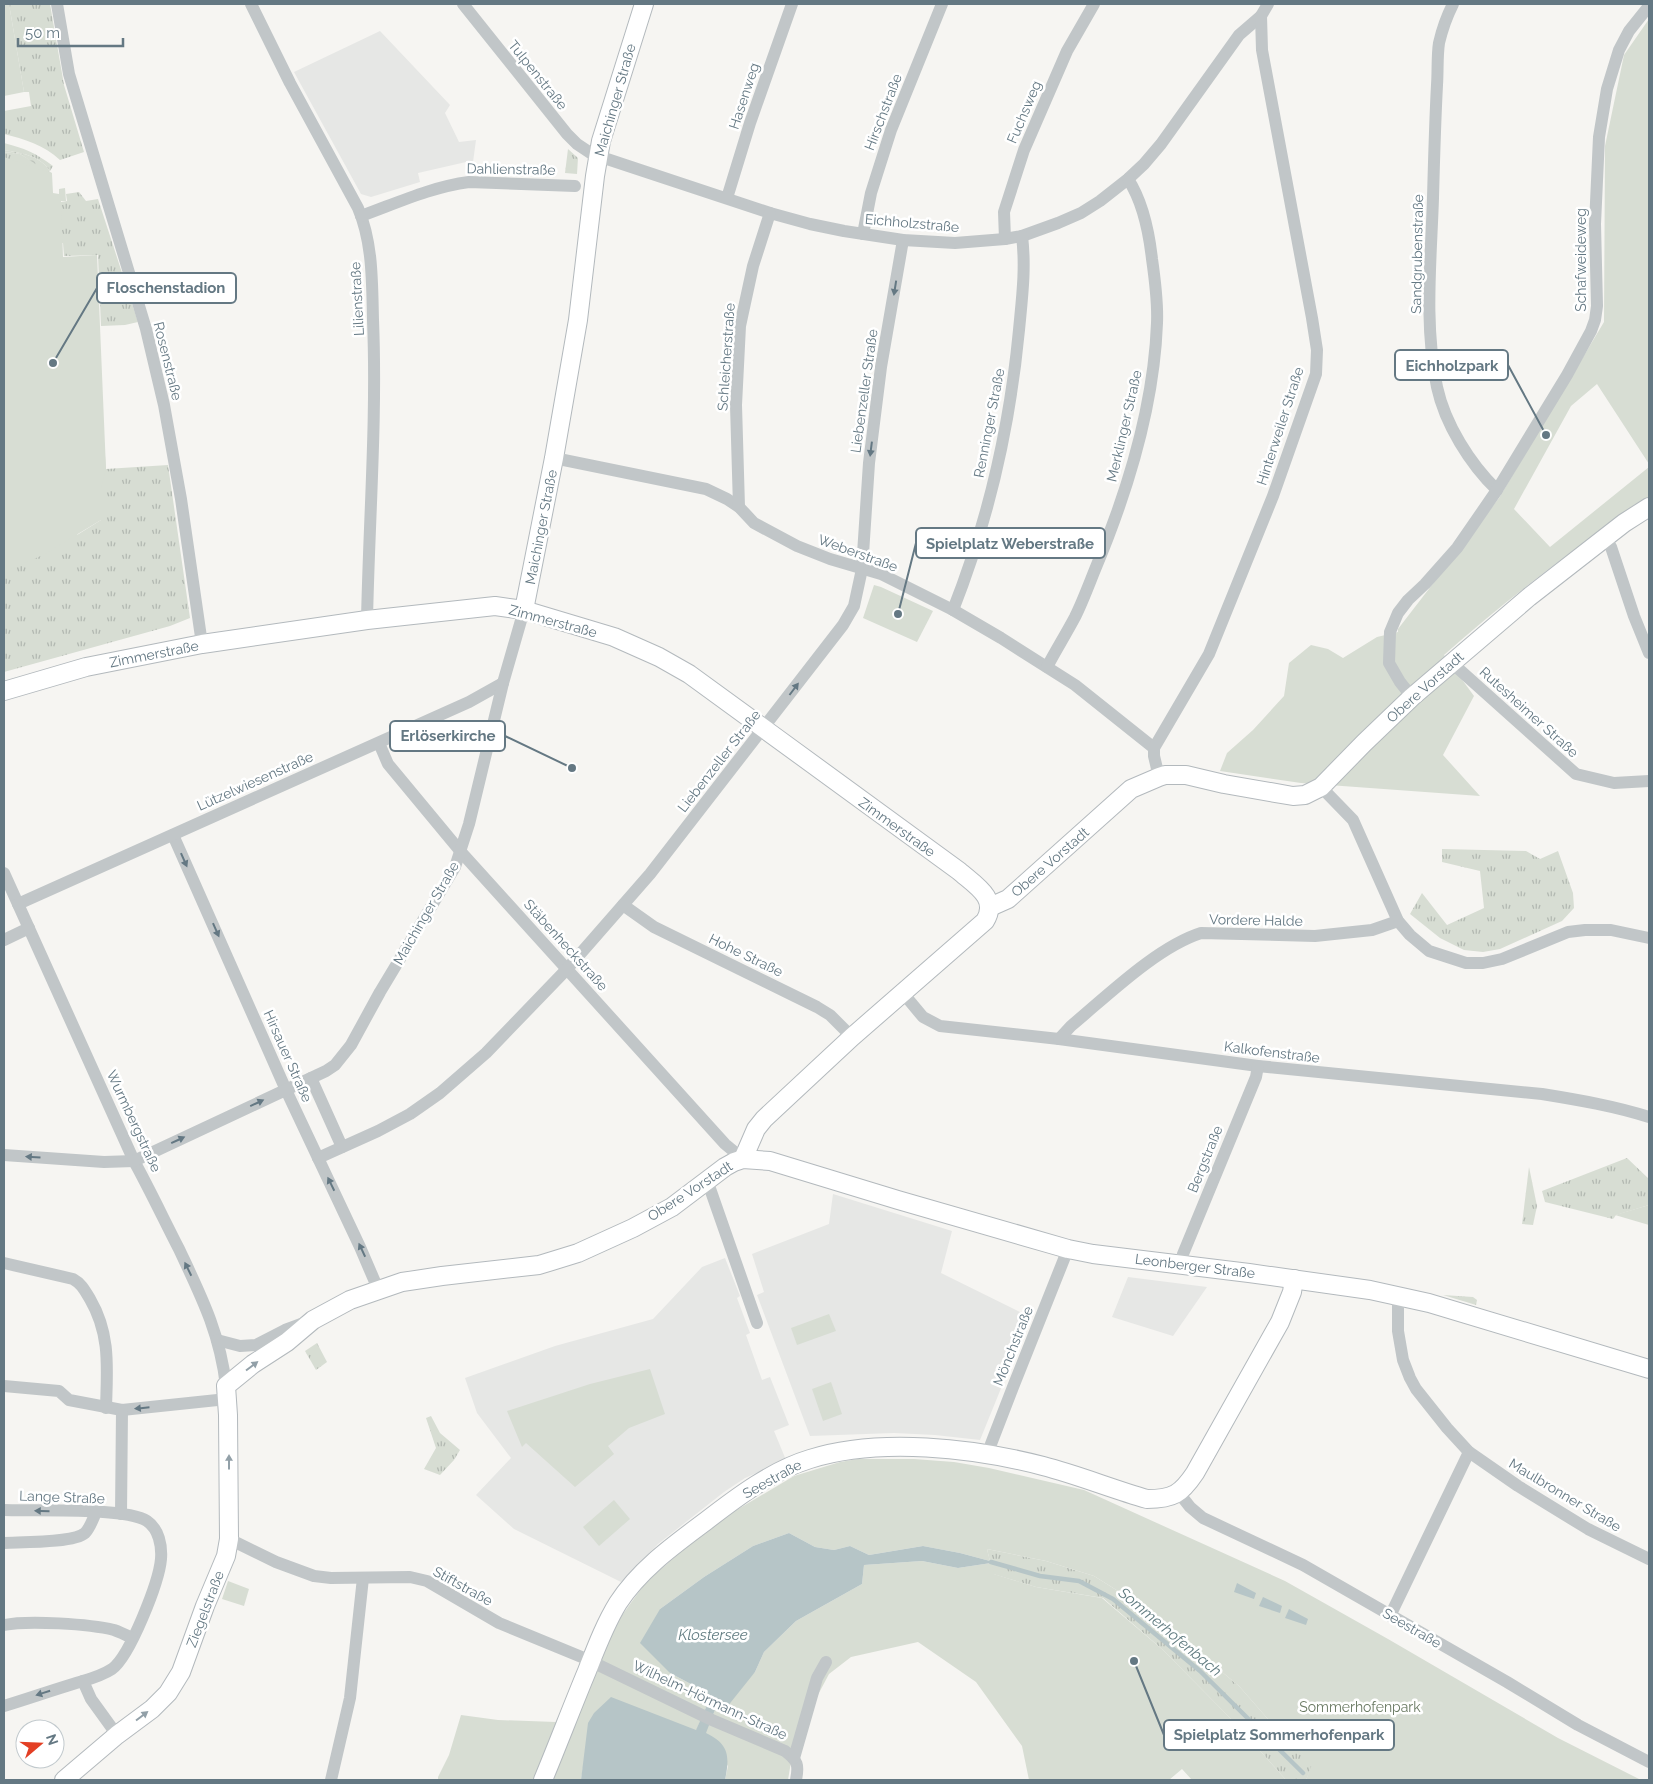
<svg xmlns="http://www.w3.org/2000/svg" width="1653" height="1784" font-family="Raleway,sans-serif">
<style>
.built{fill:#e6e7e5}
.grass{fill:url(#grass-tufts);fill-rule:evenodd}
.forest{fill:url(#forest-crowns)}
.green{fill:#d7ddd3}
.water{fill:#b6c5c7}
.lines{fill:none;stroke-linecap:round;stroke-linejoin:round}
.stream{stroke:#b6c5c7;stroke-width:4.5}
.secondary-casing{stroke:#b3b9bd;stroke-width:20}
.street{stroke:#c1c6c8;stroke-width:12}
.secondary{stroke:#fff;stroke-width:18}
.oneway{fill:#647883}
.oneway2{fill:#92a0a8}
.labels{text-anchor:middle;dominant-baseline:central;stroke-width:5;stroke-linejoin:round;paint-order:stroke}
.street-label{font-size:14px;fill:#647883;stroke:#fff}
.park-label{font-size:14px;fill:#6a7a63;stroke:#fff}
.water-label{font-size:15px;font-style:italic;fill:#607b80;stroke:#fff}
.leader{fill:none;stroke:#647883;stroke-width:2}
.callout-dot{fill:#647883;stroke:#fff;stroke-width:2}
.callout{fill:#fff;stroke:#647883;stroke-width:2}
.callout-label{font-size:15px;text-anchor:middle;font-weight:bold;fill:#647883}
</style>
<defs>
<pattern id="grass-tufts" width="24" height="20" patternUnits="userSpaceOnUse" patternTransform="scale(1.25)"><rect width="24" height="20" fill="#d7ddd3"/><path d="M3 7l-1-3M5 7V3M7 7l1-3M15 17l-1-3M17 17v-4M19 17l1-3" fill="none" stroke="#b2b8b1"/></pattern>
<pattern id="forest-crowns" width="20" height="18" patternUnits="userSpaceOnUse" patternTransform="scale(1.25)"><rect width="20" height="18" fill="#d7ddd3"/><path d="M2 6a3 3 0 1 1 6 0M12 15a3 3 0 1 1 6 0" fill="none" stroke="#b2b8b1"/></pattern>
</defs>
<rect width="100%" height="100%" fill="#f6f5f2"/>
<g class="built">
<polygon points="380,31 450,105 445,113 459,142 476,140 473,162 466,162 418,173 420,182 371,197 361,194 294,72"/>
<polygon points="833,1194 952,1231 941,1273 1030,1317 980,1440 935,1435 894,1433 810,1436 757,1295 764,1292 752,1254 829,1224"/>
<polygon points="725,1258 740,1296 737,1298 750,1333 746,1335 762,1380 770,1377 789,1425 774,1431 786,1460 745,1478 724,1492 658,1544 621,1582 514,1529 476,1495 511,1458 477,1413 465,1378 555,1346 653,1319 702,1267"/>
<polygon points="1128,1277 1207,1287 1173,1336 1112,1317"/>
</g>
<g class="grass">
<path d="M9,4h41l14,81 20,67 -24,8c-16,-15 -36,-21 -56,-26v-23l27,-5 -2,-14h-5z"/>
<path d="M4,143c20,5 32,10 49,23l-3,5c-10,-16 -30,-18 -46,-21z"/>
<polygon points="568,149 578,158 577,174 565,173"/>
<polygon points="4,152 20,154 52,173 51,199 61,202 67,201 66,194 79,192 86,201 98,199 138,322 125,325 101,326 98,255 64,256 63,243 39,243 4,198"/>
<path d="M103,427l3,42 62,-4 22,153 -20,8 -166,46v-134zM101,489v31l-24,15z"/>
<polygon points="1442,849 1526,851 1540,859 1558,851 1573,893 1574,908 1562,921 1500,949 1483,952 1464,950 1440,938 1410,914 1422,893 1447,925 1484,908 1480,871 1442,862"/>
<polygon points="1627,1158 1649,1179 1649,1205 1616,1215 1613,1219 1545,1202 1542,1191"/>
<polygon points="1529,1167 1537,1206 1533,1225 1522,1224"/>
<polygon points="1443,1295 1473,1297 1477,1300 1476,1305"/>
<polygon points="317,1343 327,1362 316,1370 305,1351"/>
<polygon points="431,1416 440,1433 460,1450 454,1460 440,1475 424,1469 436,1448 426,1418"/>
<polygon points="987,1549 1046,1561 1094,1576 1142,1606 1239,1686 1274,1726 1313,1764 1306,1780 1286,1780 1240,1728 1163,1650 1103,1598 1036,1587 993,1574"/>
</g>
<path class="forest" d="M4,150c16,3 36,5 46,21l-2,1 -28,-18 -16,-2z"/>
<g class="green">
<polygon points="4,4 9,4 24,92 4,96"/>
<path d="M1649,19v445l-52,-80 -26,22 -57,103 36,38 99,-80v31l-15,7c-64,48 -130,96 -190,150l30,41 -31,59 37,41 -179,-13 -81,-12 7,-18 26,-23 31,-34 5,-33 22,-18 17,4 15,9 34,-21 21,-5v-3l101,-131 105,-176 1,-176 19,-91z"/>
<polygon points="4,157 52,174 53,193 59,194 59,189 65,188 66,201 61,201 63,257 97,255 106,469 101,489 101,520 43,555 4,572"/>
<polygon points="874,585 881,587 933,611 917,642 863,618"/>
<polygon points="1649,1205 1649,1225 1615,1215"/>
<polygon points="829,1314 836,1331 797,1345 791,1328"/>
<polygon points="650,1369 665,1414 629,1428 608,1446 614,1454 575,1487 526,1443 522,1447 507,1411 590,1384"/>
<polygon points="831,1382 842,1414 823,1421 812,1389"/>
<polygon points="858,1459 914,1459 954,1462 989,1468 1084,1490 1285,1581 1388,1639 1558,1738 1641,1780 1306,1780 1312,1764 1274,1726 1239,1686 1142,1606 1094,1576 1046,1561 987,1549 990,1561 960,1553 923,1546 869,1555 850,1546 834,1550 815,1547 789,1533 753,1546 704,1577 660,1609 670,1673 708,1693 708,1703 696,1731 611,1698 585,1755 581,1780 551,1780 595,1662 620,1618 646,1582 683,1550 728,1515 794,1476 840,1462"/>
<polygon points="614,1500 630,1519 599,1546 583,1527"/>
<polygon points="922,1561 958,1568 991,1563 994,1574 1036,1587 1102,1598 1163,1650 1240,1728 1286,1780 1192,1780 1182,1769 1169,1780 1029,1780 1022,1746 976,1682 918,1642 851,1657 829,1674 795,1738 788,1780 725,1780 728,1766 705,1733 716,1707 755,1672 764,1652 796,1621 862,1584 864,1565"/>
<polygon points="228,1581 249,1589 244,1606 222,1599"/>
<polygon points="461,1715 498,1720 556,1722 534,1780 438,1780 438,1777 449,1755"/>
</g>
<g class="water">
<path d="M789,1533l26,14 19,3 16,-4 19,9 54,-9 37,7 30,8 1,2 -33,5 -36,-7 -58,4 -2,19 -66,37 -32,31 -9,20 -28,35h-11l-10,26c23,11 24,23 19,47h-144l7,-57 6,-10 17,-16 85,33 12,-27v-10l-38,-20 -30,-30 20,-34 44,-32 49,-31z"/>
<polygon points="1237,1583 1256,1593 1254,1599 1234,1592"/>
<polygon points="1263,1597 1282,1606 1280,1613 1259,1606"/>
<polygon points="1289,1609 1308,1619 1306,1625 1285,1618"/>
</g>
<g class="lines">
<polyline class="stream" points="991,1562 1040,1576 1079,1581 1113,1599 1200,1671 1303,1773"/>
<defs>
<g id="secondary">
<polyline points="524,610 554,458 578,320 595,176 601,141 644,4"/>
<path d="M4,691l82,-24 116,-23 165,-24 128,-14 29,4 90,27 45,20 30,17 270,197c16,14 40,27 26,50l-133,116 -88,82 -8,10 -13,30"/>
<polyline points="990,907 1008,899 1131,789 1159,777 1165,775 1186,775 1224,784 1293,796 1305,795 1321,787 1364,743 1412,697 1529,597 1624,523 1649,507"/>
<polyline points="64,1780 117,1735 152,1709 168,1693 181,1672 205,1606 226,1556 229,1539 228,1415 226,1386 253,1364 287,1342 313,1320 350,1300 402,1282 442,1276 539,1265 578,1253 633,1228 672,1207 725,1167 734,1162 743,1159 770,1161 898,1200 1068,1249 1093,1254 1249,1273 1370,1290 1429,1303 1649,1369"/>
<path d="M543,1780c15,-36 29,-73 44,-109 9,-23 18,-47 31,-68 22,-34 56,-58 88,-82 31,-24 67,-51 104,-62 69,-22 164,-11 233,7 35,9 69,23 104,33 26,0 34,-5 48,-26l85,-151 12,-30 2,-13"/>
</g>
</defs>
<use href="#secondary" class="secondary-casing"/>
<g class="street">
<polyline points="57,4 69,74 146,329 164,405 181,499 202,644"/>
<path d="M251,4l39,79 68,125c15,35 14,75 15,112 4,100 -4,200 -6,300"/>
<polyline points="463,4 567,134 577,144 592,154 770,213 810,224 844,231 903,240 955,243 1005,239 1022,236 1058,223 1081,213 1100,201 1128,179 1144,164 1161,144 1239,35 1261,16"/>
<path d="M1453,4c-6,12 -11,26 -14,39 -2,13 -1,28 -2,42 -2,37 -3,75 -4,113 -2,62 -9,127 4,189 8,37 33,77 60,103"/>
<polyline points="727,198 750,123 792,4"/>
<path d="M361,216c36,-13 70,-29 108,-34l106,4"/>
<polyline points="863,234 871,193 891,130 942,4"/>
<polyline points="1005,239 1004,212 1024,150 1067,51 1094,4"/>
<polyline points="554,458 706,489 727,499 739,507 754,523 797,546 830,559 881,574 953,610 1001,638 1075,685 1154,748"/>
<polyline points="739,507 736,405 740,326 753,266 770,213"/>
<polyline points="1605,537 1611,547 1634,616 1649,653"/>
<path d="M953,610c35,-89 57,-185 66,-280 3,-32 7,-62 3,-94"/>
<polyline points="1452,663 1576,774 1614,783 1649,781"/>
<path d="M1047,667c9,-17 19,-33 28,-50 7,-14 13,-30 19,-45 32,-76 60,-166 63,-249 1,-22 -2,-43 -5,-64 -3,-27 -9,-57 -24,-80"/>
<polyline points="1412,697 1400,682 1389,663 1390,632 1398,613 1408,600 1425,584 1457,548 1497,490 1567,375 1591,331 1595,320 1597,306 1595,224 1599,137 1607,89 1619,50 1629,31 1649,6"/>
<polyline points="379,743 388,764 461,852 725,1144 743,1159"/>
<polyline points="1159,777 1154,756 1154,748 1209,654 1273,496 1316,374 1317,350 1312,318 1262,50 1261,16 1268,4"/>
<polyline points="1321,787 1353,820 1398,921 1410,935 1429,951 1466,963 1483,963 1502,959 1568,932 1585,930 1611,930 1649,938"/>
<polyline points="173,835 286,1090 360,1247 378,1289"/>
<path d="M4,873l130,288c16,29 30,59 45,88 22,47 41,84 47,137"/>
<polyline points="18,904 469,702 503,683"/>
<polyline points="623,905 654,927 817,1007 830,1015 852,1037"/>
<polyline points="4,940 29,928"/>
<path d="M903,993l20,24 17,9 119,13 199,27 284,28c37,6 72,12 107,23"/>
<path d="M1059,1039l12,-13c36,-30 86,-79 130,-93l114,3 57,-6 26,-9"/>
<polyline points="311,1078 342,1147"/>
<polyline points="4,1155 104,1162 134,1161 326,1071 335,1065 351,1045 380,992 455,867 469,824 503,683 524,610"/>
<polyline points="318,1158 378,1131 410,1114 440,1093 486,1053 567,969 650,874 843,625 854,606 862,569 869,463 881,367 903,240"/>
<polyline points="707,1180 757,1323"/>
<path d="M4,1263l69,16c9,5 12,12 17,20 21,36 17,70 16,109"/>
<polyline points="1181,1264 1183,1254 1256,1077 1258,1066"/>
<polyline points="1398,1296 1398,1331 1403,1360 1410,1378 1416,1389 1447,1428 1469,1452 1518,1486 1588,1529 1649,1559"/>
<polyline points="217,1340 240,1346 256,1345 285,1330 304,1323"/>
<polyline points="4,1386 59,1391 69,1400 122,1410 227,1399"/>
<polyline points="988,1454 991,1444 1013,1387 1068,1249"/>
<polyline points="1179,1493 1190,1507 1203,1518 1303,1565 1507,1682 1578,1725 1649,1762"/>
<path d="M4,1510c29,1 122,-3 143,11 12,8 15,25 14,38 -2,23 -31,97 -49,110 -12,8 -26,11 -39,15 -23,7 -46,15 -69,22"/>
<polyline points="121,1514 122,1410"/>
<path d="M229,1539l47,23 38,14 17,2 79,-1 17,4 72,42 85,35 128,62 73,31c13,10 14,14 11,29"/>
<path d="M4,1543c17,-1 70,0 81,-10 5,-5 8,-14 11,-21"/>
<polyline points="1390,1616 1469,1452"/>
<path d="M4,1625c24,-5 86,-1 110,5 6,2 12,5 18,8"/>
<polyline points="83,1681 91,1699 117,1735"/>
<polyline points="794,1758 817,1678 826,1662"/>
<polyline points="331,1780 350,1698 363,1578"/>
</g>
<use href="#secondary" class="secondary"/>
</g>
<defs><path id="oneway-solid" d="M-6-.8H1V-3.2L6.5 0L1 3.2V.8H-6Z" transform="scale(1.25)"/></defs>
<g class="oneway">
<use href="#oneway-solid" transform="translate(895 288) rotate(99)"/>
<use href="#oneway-solid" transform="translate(871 449) rotate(97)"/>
<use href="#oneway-solid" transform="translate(794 689) rotate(-53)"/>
<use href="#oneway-solid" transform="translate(184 860) rotate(66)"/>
<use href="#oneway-solid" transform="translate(216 930) rotate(66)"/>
<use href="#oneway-solid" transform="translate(257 1103) rotate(-25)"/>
<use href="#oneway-solid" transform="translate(178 1140) rotate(-25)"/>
<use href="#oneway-solid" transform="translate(33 1157) rotate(-176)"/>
<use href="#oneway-solid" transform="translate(331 1184) rotate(-116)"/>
<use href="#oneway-solid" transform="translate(362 1250) rotate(-115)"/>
<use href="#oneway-solid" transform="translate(188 1269) rotate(-116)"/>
<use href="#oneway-solid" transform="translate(142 1408) rotate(174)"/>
<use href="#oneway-solid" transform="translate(42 1511) rotate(-179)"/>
<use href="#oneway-solid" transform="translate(43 1693) rotate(162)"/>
</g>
<g class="oneway2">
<use href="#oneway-solid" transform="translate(252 1366) rotate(-37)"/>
<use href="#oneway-solid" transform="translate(229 1462) rotate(-90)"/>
<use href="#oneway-solid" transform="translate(142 1716) rotate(-37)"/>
</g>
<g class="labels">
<g class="street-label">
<text transform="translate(538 75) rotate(51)">Tulpenstraße</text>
<text transform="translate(744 96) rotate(-72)">Hasenweg</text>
<text transform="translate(615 100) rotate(-74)">Maichinger Straße</text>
<text transform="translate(883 112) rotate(-69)">Hirschstraße</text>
<text transform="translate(1024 112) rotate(-67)">Fuchsweg</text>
<text transform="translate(511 169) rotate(1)">Dahlienstraße</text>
<text transform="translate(912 223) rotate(5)">Eichholzstraße</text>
<text transform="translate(1417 254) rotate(-89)">Sandgrubenstraße</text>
<text transform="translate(1581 260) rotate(-90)">Schafweideweg</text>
<text transform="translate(357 299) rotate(-93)">Lilienstraße</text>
<text transform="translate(726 357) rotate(-86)">Schleicherstraße</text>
<text transform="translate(168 361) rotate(76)">Rosenstraße</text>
<text transform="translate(864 391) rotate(-82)">Liebenzeller Straße</text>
<text transform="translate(989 423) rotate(-79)">Renninger Straße</text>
<text transform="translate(1124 426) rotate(-77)">Merklinger Straße</text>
<text transform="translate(1280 426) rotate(-72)">Hinterweiler Straße</text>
<text transform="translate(541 527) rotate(-79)">Maichinger Straße</text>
<text transform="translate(858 553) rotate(20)">Weberstraße</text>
<text transform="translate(553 621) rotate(15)">Zimmerstraße</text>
<text transform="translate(154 654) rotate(-11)">Zimmerstraße</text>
<text transform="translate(1425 687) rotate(-42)">Obere Vorstadt</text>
<text transform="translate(1529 712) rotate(42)">Rutesheimer Straße</text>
<text transform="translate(719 761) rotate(-52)">Liebenzeller Straße</text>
<text transform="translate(255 781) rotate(-24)">Lützelwiesenstraße</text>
<text transform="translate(897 827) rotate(36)">Zimmerstraße</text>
<text transform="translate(1050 862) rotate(-41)">Obere Vorstadt</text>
<text transform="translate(426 913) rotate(-60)">Maichinger Straße</text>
<text transform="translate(1256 920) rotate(1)">Vordere Halde</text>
<text transform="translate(566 945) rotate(48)">Stäbenheckstraße</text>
<text transform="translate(746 955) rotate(26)">Hohe Straße</text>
<text transform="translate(1272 1052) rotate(7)">Kalkofenstraße</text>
<text transform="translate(288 1056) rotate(66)">Hirsauer Straße</text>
<text transform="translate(134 1121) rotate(65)">Wurmbergstraße</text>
<text transform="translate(1205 1159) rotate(-68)">Bergstraße</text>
<text transform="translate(690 1191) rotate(-33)">Obere Vorstadt</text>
<text transform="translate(1195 1266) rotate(7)">Leonberger Straße</text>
<text transform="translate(1013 1346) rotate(-68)">Mönchstraße</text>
<text transform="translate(772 1479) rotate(-29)">Seestraße</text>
<text transform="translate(1565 1495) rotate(31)">Maulbronner Straße</text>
<text transform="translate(62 1497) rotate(2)">Lange Straße</text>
<text transform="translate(463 1586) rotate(29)">Stiftstraße</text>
<text transform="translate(205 1609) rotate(-69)">Ziegelstraße</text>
<text transform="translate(1412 1628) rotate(30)">Seestraße</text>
<text transform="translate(710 1700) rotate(25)">Wilhelm-Hörmann-Straße</text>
</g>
<g class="park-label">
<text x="1360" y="1707">Sommerhofenpark</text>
</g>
<g class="water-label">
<text transform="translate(1170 1632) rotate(40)">Sommerhofenbach</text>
<text x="713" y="1635">Klostersee</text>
</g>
</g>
<path class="leader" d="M53 363L97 288M1546 435L1508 365M898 614L916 543M572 768L505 736M1134 1661L1164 1735"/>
<g class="callout-dot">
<circle cx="53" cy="363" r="5"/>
<circle cx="1546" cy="435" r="5"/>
<circle cx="898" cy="614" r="5"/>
<circle cx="572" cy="768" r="5"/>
<circle cx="1134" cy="1661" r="5"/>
</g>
<g class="callout">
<rect x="97" y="273" width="139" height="30" rx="5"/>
<rect x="1395" y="350" width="113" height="30" rx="5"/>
<rect x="916" y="528" width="189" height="30" rx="5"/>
<rect x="390" y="721" width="115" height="30" rx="5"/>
<rect x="1164" y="1720" width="230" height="30" rx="5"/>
</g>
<g class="callout-label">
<text x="166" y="293">Floschenstadion</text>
<text x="1452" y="371">Eichholzpark</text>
<text x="1010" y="549">Spielplatz Weberstraße</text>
<text x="448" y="741">Erlöserkirche</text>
<text x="1279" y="1740">Spielplatz Sommerhofenpark</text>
</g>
<rect width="1653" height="1784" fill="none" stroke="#647883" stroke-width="10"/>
<g transform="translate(40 1744) rotate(71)"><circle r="24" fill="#ffffff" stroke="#c1c9cd"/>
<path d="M0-4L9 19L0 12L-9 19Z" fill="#e33f24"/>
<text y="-8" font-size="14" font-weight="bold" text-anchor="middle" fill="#647883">N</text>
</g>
<path d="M18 38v8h105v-8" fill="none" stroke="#647883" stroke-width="2.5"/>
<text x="25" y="38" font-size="15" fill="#647883" stroke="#ffffff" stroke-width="4" paint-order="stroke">50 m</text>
</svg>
